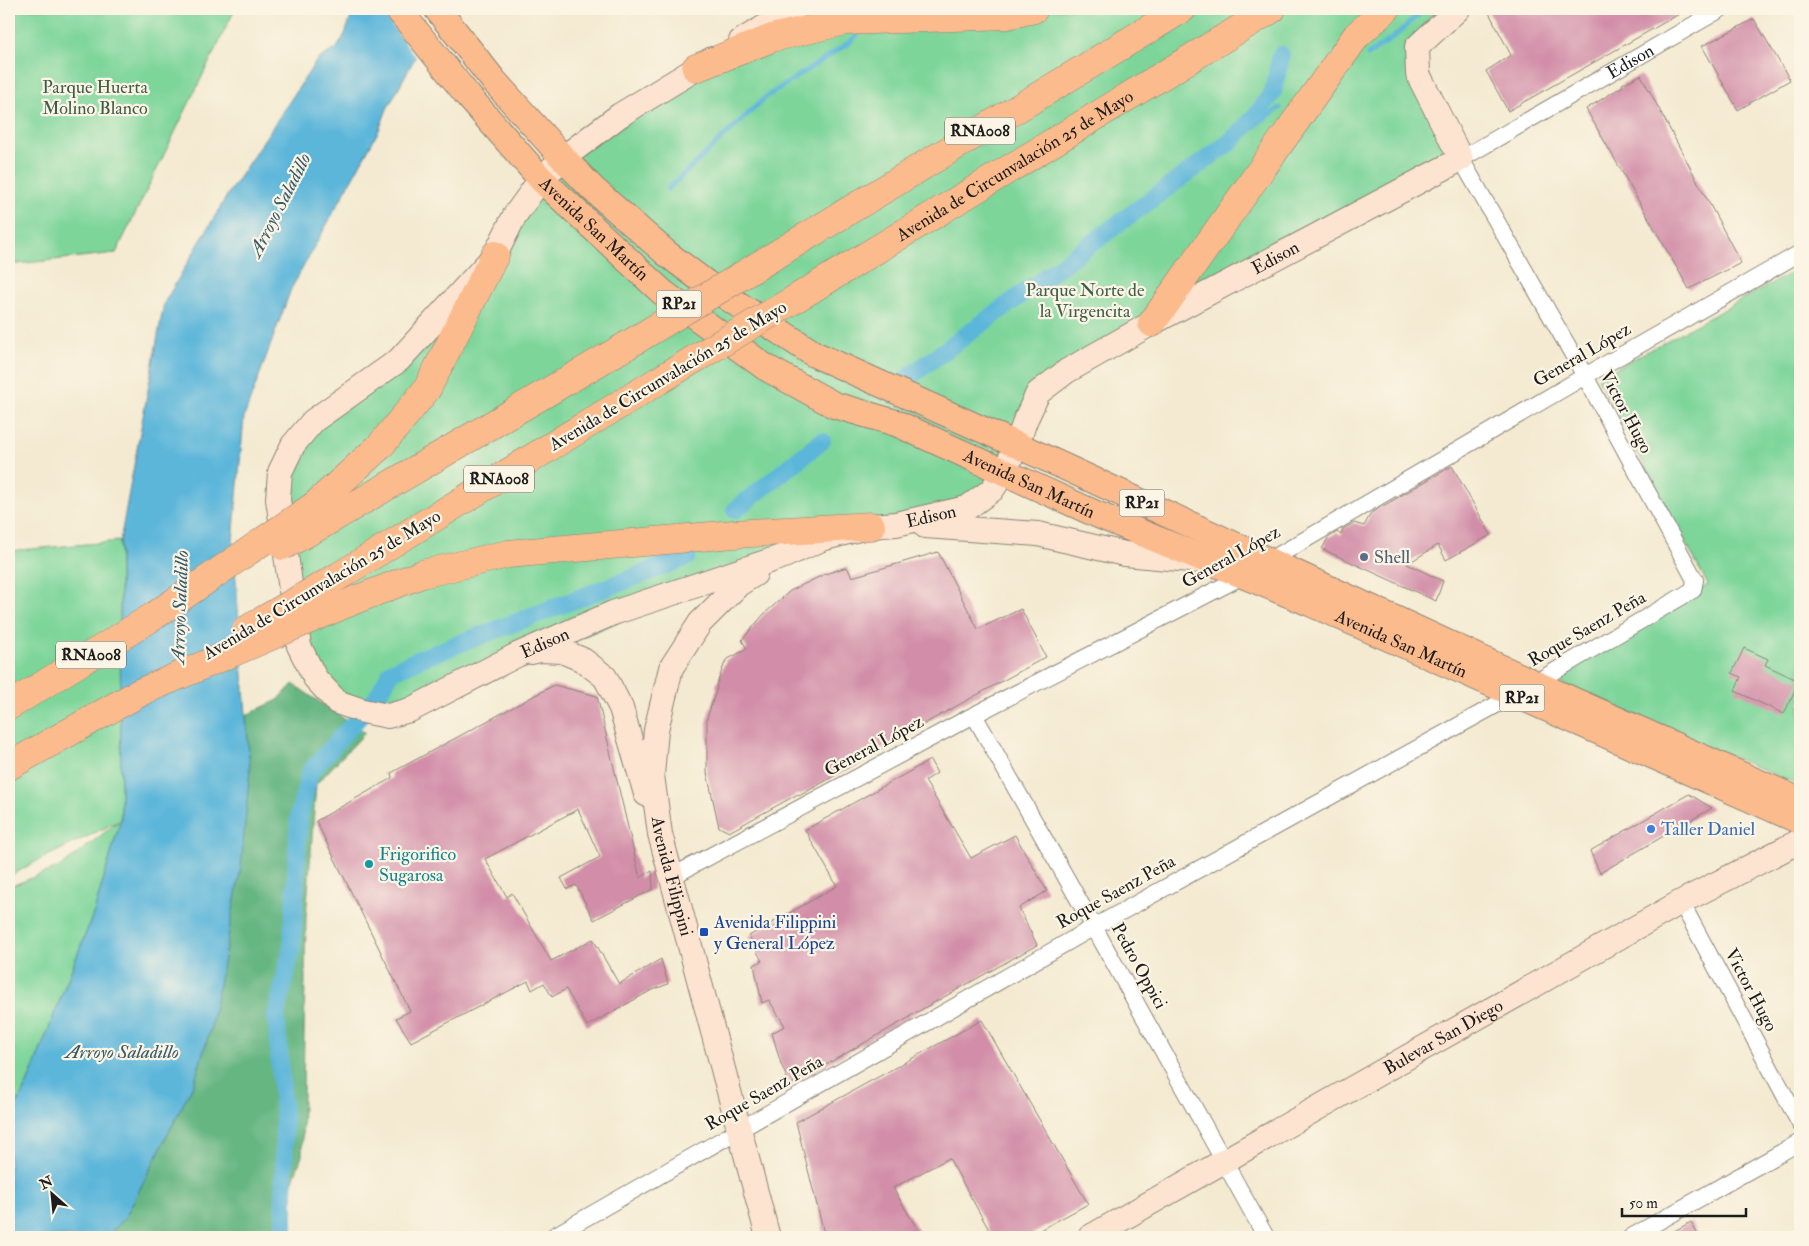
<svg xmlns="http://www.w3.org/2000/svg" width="1809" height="1246" font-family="'IM FELL Double Pica',serif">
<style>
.green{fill:#7dd59a;stroke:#4c785b}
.forest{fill:#66b682;stroke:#41694f}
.water{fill:#5cb6da;stroke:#3c697b}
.pier{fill:#f4ead1}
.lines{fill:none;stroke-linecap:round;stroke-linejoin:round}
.stream{stroke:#5cb6da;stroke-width:5}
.canal{stroke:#5cb6da;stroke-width:18}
.building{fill:#d28ea8}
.street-casing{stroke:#888376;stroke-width:18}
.secondary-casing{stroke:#888376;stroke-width:26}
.primary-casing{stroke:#888376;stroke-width:28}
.highway-casing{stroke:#888376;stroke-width:29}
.street{stroke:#fff;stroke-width:16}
.secondary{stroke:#fde4d1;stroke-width:24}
.primary{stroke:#fbbb8d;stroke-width:26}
.highway{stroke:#fbbb8d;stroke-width:28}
.highway-bridge-casing{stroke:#888376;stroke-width:29;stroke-linecap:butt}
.highway-bridge{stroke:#fbbb8d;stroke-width:28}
.service-dot{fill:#5c6f8a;stroke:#fcf5e5;stroke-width:2}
.shop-dot{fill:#3f7fe0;stroke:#fcf5e5;stroke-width:2}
.culture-dot{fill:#0f9aa8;stroke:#fcf5e5;stroke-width:2}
.transit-dot{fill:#1a4fb4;stroke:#fcf5e5;stroke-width:2}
.labels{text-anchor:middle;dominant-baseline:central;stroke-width:4.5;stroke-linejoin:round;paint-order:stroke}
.shield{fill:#fcf5e5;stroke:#5f5d58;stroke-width:1}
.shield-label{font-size:16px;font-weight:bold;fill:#1c1c1c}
.street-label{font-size:18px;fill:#1c1c1c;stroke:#fcf5e5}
.park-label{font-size:18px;fill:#3e5d48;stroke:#fcf5e5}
.service-label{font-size:18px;fill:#4e5e75;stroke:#fcf5e5;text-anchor:start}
.shop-label{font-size:18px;fill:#366cbe;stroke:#fcf5e5;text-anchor:start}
.culture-label{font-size:18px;fill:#0d838f;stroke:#fcf5e5;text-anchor:start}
.transit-label{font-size:18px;fill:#164399;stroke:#fcf5e5;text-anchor:start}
.water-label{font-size:19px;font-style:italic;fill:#365a68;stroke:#fcf5e5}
</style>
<rect width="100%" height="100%" fill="#fcf5e5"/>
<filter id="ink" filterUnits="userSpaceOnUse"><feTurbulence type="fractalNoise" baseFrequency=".02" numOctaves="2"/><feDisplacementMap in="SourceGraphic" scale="10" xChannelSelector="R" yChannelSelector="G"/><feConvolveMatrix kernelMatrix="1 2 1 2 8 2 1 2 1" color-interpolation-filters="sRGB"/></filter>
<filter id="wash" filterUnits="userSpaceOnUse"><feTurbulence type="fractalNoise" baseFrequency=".0096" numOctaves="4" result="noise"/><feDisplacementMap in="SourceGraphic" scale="20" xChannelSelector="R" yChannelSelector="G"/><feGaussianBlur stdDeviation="1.12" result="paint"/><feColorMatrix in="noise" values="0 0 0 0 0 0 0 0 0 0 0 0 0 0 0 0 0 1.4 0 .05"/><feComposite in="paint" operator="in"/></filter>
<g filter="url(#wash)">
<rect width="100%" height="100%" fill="#f4ead1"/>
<g class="green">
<polygon points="9,9 235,9 116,253 9,265"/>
<polygon points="795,9 1458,9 1417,47 1461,159 1038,393 992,490 822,539 388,716 315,678 278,499 293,445 399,360 541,179"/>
<polygon points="1800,268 1800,786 1553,680 1708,585 1598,378"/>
<polygon points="120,541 121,819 94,912 28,1082 9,1119 9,887 62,866 119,821 33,863 9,877 9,551"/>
</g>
<polygon class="forest" points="293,684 365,733 316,784 306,918 302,1156 272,1237 106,1237 125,1218 194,1083 211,1027 250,769 246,715 278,700"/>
<polygon class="water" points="354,9 427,9 416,56 387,109 379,130 291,289 244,417 233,541 250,769 241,868 211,1027 194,1083 125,1218 106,1237 9,1237 9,1119 28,1082 94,912 121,819 120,541 164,303 228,194 317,60 337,48 345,34"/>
<polygon class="pier" points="380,9 429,9 417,59"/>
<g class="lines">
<g class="stream">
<polyline points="1368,55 1394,37 1425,9"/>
<polyline points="1230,142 1280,108"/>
<polyline points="668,189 766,97 850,42 861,31"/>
</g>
<g class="canal">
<polyline points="906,379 1230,142 1255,117 1273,92 1281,55"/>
<polyline points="735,510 822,441"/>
<polyline points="284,1237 284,1116 276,1016 292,947 299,816 310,772 377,697 391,672 422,658 687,557"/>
</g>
</g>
<g id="blocks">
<g class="building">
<polygon points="1487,9 1688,9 1508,111 1486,71 1511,55"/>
<polygon points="1754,19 1790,80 1738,110 1702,46"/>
<polygon points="1641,75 1741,263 1689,289 1586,109 1623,86 1622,84"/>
<polygon points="1452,466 1491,535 1446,560 1438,545 1407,564 1443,581 1436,601 1322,549 1328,538 1337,532 1341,535 1343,529 1354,523 1364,526 1371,513"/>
<polygon points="938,552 978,629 1021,609 1046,657 933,719 820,784 799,796 798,794 729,832 719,827 707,773 707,718 717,688 716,686 726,660 747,649 742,640 764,614 790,591 825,574 847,567 852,577"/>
<polygon points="1744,648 1768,659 1765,665 1799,681 1784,714 1735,691 1741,677 1732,673"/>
<polygon points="554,685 597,696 640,878 652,871 653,889 594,920 576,885 567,889 561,878 600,857 578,809 485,859 507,897 512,893 551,961 593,939 619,984 661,959 668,984 650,991 587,1026 566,989 552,997 544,983 532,990 528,981 411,1042 396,1018 410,1011 316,821 392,778 391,773"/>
<polygon points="930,760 937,773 925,781 971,858 1015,835 1047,891 1019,908 1037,945 910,1016 910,1017 790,1085 781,1064 772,1033 785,1026 769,1000 762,1003 754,965 762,961 749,936 837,886 805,830"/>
<polygon points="1689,794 1712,808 1600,873 1590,851"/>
<polygon points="982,1020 1088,1204 1027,1237 993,1237 949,1158 893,1188 922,1237 825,1237 796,1122"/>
<polygon points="1691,1222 1699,1237 1663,1237"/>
</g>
</g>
</g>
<g filter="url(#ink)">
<use href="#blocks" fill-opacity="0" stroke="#888376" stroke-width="1"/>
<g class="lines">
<defs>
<g id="street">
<polyline points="974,715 1094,927 1266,1237"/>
<polyline points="671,877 974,715 1243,576 1585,376 1800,253"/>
<polyline points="1681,902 1800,1124"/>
<path id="s1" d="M552,1237l542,-310 420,-232 179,-105 2,-10 -110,-204 -124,-217 260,-150"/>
<polyline points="1631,1237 1800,1142"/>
</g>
<g id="secondary">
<polyline points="741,41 795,9"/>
<path id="s2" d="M712,59l-92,56 -57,43 -22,21 -26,36 -20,40 -96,105 -86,61 -20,24 -13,27 -2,27 21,147 16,32 22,24 26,9 25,5 22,-6 107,-55 96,-42 171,-57 38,-17 49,-13 25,-2 71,-16 25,-18 12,-18 13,-27 8,-24 13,-28 29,-22 85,-48 309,-164 -43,-85 -1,-27 41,-38"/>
<polyline points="925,526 1038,534 1125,554 1201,561"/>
<path id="s3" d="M755,574l-16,10 -39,39 -29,45 -15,62 -4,45 8,59 108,403"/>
<polyline points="531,652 540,650 562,651 583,660 605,677 621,708 646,794"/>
<path id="s4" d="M1090,1237l591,-335 119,-61"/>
</g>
<g id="primary">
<path id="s5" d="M398,9l71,88 72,82 121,113 103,75 69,38 62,18 200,91 214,89 490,218"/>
<polyline points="437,9 494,81 563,158 593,189 666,253 707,284 814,354 1017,445 1534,683 1800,801"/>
</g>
<g id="highway">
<polyline points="696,68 772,38 845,21 1007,15 1034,9"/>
<polyline points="779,253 1182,9"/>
<path id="s6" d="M820,284l452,-275"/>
<polyline points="1152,323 1357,35 1386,9"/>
<polyline points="314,506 380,446 427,389 495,255"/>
<polyline points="323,524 626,346"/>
<polyline points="339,576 658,381"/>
<polyline points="355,600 422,574 508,554 734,534 871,526"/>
<polyline points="9,706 154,616"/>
<polyline points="9,766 141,692"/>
</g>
</defs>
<use href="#street" class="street-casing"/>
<use href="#secondary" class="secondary-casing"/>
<use href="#primary" class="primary-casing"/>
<use href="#highway" class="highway-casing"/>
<use href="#street" class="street"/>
<use href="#secondary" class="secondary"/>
<use href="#primary" class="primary"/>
<use href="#highway" class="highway"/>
<defs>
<g id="highway-bridge">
<polyline points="626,346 779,253"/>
<polyline points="658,381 820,284"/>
<polyline points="283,546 323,524"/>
<polyline points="154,616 314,506"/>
<polyline points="246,630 339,576"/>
<polyline points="141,692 355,600"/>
</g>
</defs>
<use href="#highway-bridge" class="highway-bridge-casing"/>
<use href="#highway-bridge" class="highway-bridge"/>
</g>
</g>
<circle class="service-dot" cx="1364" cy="557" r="5"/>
<circle class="shop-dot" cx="1651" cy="829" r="5"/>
<circle class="culture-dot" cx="369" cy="864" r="5"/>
<rect class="transit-dot" x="699" y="927" width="10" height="10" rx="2.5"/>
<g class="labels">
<g class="shield">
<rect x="945" y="117.5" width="70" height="27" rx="4"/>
<rect x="656.5" y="290.5" width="45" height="27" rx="4"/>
<rect x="464" y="465.5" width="70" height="27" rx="4"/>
<rect x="1119.5" y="489.5" width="45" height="27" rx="4"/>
<rect x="56" y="641.5" width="70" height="27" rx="4"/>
<rect x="1499.5" y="684.5" width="45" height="27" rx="4"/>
</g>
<g class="shield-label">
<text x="980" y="131">RNA008</text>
<text x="679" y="304">RP21</text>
<text x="499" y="479">RNA008</text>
<text x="1142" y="503">RP21</text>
<text x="91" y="655">RNA008</text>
<text x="1522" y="698">RP21</text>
</g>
<g class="street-label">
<text stroke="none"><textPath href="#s1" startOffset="1999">Edison</textPath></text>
<text stroke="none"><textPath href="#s6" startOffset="228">Avenida de Circunvalación 25 de Mayo</textPath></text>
<text stroke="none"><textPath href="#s5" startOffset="295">Avenida San Martín</textPath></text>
<text stroke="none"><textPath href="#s2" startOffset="1935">Edison</textPath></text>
<text transform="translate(1582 355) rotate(-30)">General López</text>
<text transform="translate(668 376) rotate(-31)">Avenida de Circunvalación 25 de Mayo</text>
<text transform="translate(1626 412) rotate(62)">Victor Hugo</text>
<text stroke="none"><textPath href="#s5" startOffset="805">Avenida San Martín</textPath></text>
<text stroke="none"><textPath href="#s2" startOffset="1486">Edison</textPath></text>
<text transform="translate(1231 557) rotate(-29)">General López</text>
<text transform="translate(322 585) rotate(-31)">Avenida de Circunvalación 25 de Mayo</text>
<text transform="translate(1587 629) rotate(-30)">Roque Saenz Peña</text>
<text stroke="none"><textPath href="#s2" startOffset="1078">Edison</textPath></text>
<text stroke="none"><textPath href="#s5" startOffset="1210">Avenida San Martín</textPath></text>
<text transform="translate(874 746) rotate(-28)">General López</text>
<text stroke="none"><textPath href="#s3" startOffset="340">Avenida Filippini</textPath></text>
<text transform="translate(1116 892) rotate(-29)">Roque Saenz Peña</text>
<text transform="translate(1139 966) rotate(61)">Pedro Oppici</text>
<text transform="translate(1751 990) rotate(62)">Victor Hugo</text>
<text stroke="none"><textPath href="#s4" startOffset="406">Bulevar San Diego</textPath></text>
<text transform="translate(764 1093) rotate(-30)">Roque Saenz Peña</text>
</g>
<g class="park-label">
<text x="95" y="87">Parque Huerta<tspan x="95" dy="21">Molino Blanco</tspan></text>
<text x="1085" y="290">Parque Norte de<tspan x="1085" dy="21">la Virgencita</tspan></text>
</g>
<g class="service-label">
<text x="1374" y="557">Shell</text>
</g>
<g class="shop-label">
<text x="1661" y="829">Taller Daniel</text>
</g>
<g class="culture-label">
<text x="379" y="854">Frigorifico<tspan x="379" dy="21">Sugarosa</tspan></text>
</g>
<g class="transit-label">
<text x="714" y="922">Avenida Filippini<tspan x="714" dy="21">y General López</tspan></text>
</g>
<g class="water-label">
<text transform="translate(280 205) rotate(-63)">Arroyo Saladillo</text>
<text transform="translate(180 607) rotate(-88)">Arroyo Saladillo</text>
<text x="122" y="1052">Arroyo Saladillo</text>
</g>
</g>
<rect width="1809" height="1246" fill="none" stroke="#fcf5e5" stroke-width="30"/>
<g transform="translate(52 1194) rotate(333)" stroke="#fcf5e5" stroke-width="4" paint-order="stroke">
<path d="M0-4L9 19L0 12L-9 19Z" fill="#1c1c1c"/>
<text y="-8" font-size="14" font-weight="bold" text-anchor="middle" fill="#1c1c1c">N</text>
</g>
<path d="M1622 1208v8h124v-8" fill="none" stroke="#1c1c1c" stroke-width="2.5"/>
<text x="1629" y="1208" font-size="15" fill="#1c1c1c" stroke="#fcf5e5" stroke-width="4" paint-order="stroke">50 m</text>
</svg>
